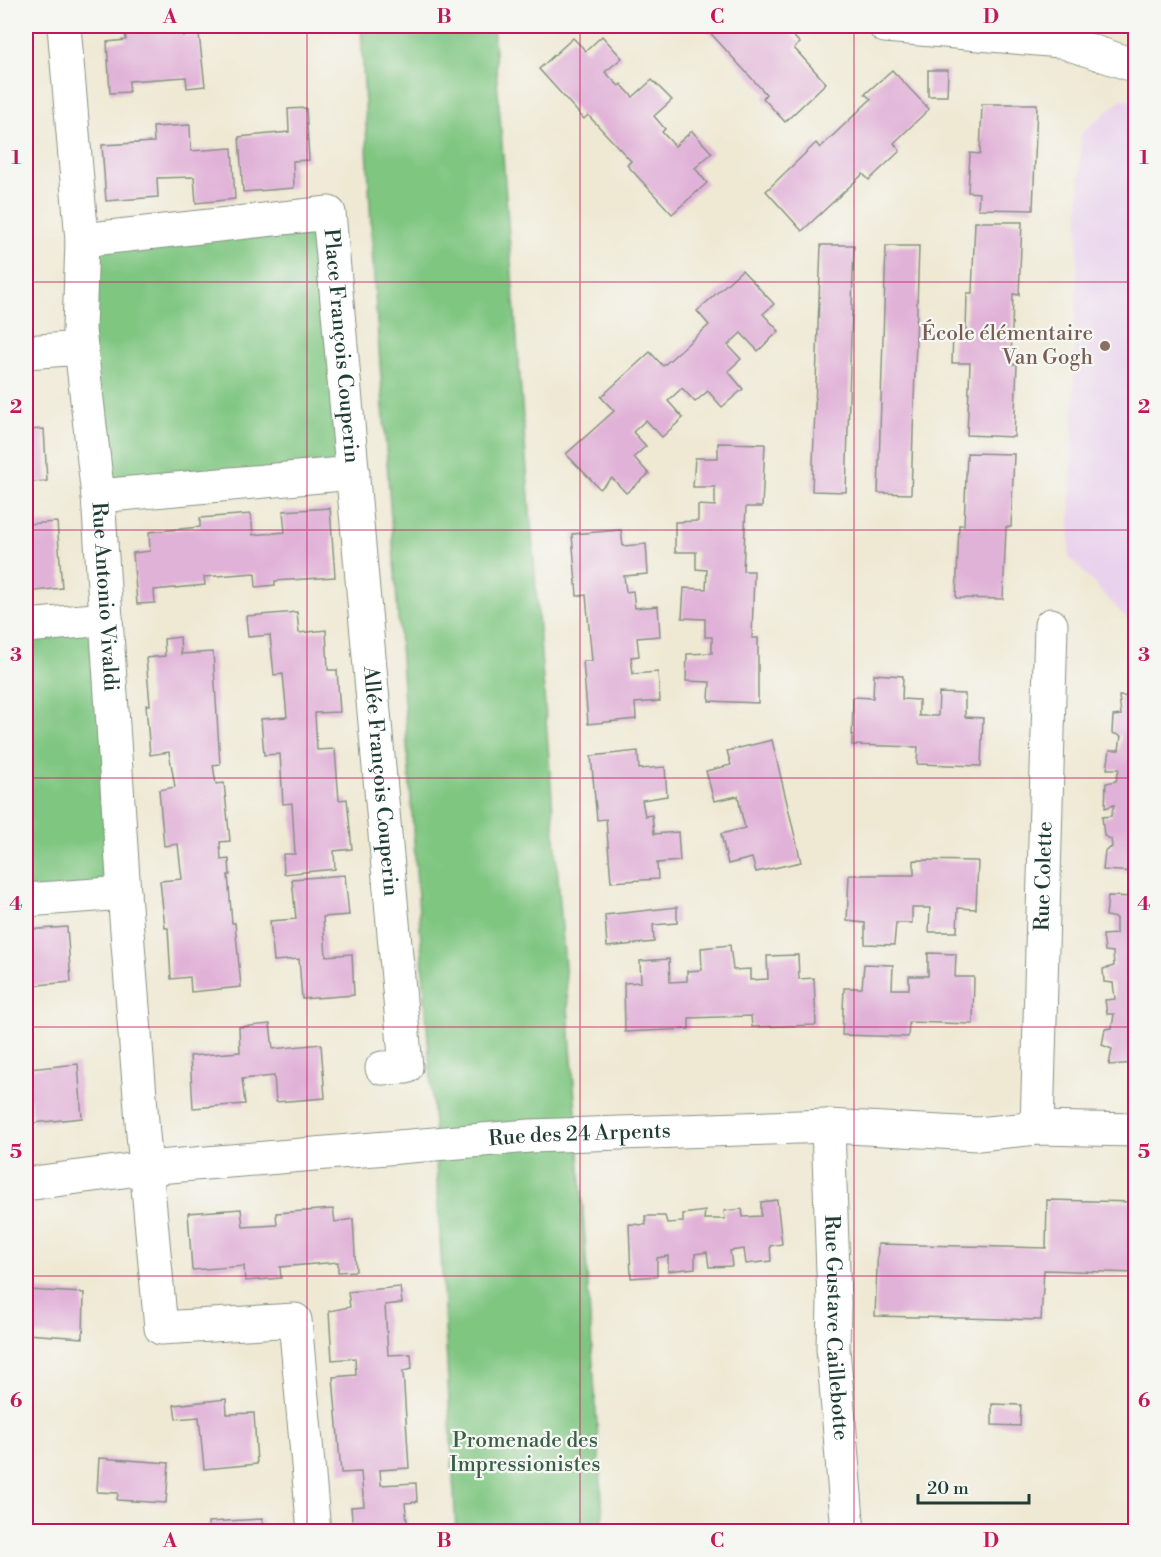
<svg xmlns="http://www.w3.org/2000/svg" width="1161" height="1557" font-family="'Libre Bodoni',serif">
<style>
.built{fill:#e9d2ed}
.green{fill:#7fc681;stroke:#4f825a;stroke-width:1.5}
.building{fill:#e1b2d8}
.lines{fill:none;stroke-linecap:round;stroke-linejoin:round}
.minor-casing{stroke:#879384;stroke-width:35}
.minor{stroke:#fff;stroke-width:33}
.grid{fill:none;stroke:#c2185b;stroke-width:1.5;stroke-opacity:0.55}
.education-dot{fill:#8d6e63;stroke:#f6f6f2;stroke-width:2}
.labels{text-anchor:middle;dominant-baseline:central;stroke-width:4.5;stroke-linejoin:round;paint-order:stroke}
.education-label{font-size:21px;fill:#785e54;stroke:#f6f6f2;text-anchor:end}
.street-label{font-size:21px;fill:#1f3d34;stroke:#f6f6f2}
.park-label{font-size:21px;fill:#375f47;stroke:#f6f6f2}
.neatline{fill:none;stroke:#c2185b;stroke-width:2}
.grid-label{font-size:20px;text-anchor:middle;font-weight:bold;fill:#c2185b}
</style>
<rect width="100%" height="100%" fill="#f6f6f2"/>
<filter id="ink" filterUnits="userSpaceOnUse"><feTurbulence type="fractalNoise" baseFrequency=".0167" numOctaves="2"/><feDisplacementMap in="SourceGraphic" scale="12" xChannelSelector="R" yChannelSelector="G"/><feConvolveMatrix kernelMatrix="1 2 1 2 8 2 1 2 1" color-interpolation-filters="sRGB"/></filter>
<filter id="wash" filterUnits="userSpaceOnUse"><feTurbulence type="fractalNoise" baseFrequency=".008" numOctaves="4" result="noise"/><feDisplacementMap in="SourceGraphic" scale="24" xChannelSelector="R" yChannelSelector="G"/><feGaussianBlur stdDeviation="1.35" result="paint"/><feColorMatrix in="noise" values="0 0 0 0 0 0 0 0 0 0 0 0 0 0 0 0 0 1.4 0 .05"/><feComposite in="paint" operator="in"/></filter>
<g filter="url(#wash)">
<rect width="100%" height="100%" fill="#efe9d4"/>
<polygon class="built" points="1122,99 1136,101 1135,627 1069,557 1081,134"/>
<g class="green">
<polygon points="361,26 493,26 579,1151 604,1531 456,1531 434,1124 373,265"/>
<polygon points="329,213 353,473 98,496 82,240"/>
<polygon points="106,619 124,893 26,900 26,626"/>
</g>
<g id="blocks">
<g class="building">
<polygon points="150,26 182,26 183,36 199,34 205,86 187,88 186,77 129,81 129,92 110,93 107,42 126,40 125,27"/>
<polygon points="227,26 283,26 283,28 228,31"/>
<polygon points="704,26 783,26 800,43 794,48 826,83 785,122 763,98 766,94"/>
<polygon points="602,36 622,58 605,72 619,86 621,84 633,97 652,80 672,100 654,116 665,129 662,132 675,146 692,131 712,153 695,168 707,183 672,214 627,165 631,161 588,115 584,119 539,69 573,38 586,51"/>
<polygon points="892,70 929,109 894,143 900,151 869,180 863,174 802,231 766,191 816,143 820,148 871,99 865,94"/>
<polygon points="928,70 948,70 947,96 928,96"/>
<polygon points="982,104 1037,104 1033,210 978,209 979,193 968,192 970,153 980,154"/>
<polygon points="306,108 309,160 293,161 294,188 243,192 239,137 289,132 288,109"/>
<polygon points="190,125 191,151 232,148 235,199 196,203 194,177 157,178 158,197 106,201 102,145 154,142 153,127"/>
<polygon points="975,222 1022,222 1019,295 1013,294 1011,364 1017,364 1014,437 967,435 970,363 952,363 953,333 966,333 967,293 972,293"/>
<polygon points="821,245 854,245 846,492 812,491"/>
<polygon points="886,246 919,246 911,494 878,493"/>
<polygon points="742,270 774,304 763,314 779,331 758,351 741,333 728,345 741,359 728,371 743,389 722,407 708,391 695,402 682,388 668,401 683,418 662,437 646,420 633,432 646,446 634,457 649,474 626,493 612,478 600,489 566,454 614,411 601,397 650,352 663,366 709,325 697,311"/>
<polygon points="44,429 47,481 31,482 30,467 26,468 26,430"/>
<polygon points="718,443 765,444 762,507 746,507 743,571 754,571 752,638 758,638 758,703 709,701 710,682 686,681 687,654 712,653 712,637 705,637 705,619 682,618 684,588 706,589 707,570 696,569 696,552 675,552 675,522 698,521 698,505 715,506 715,487 693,487 695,458 718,458"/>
<polygon points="967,453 1014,454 1011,527 1006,527 1003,599 956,598 959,525 964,525"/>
<polygon points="330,508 335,577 275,581 275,585 256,587 255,573 204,577 205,585 154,590 155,603 137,604 133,553 150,551 149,532 200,527 200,518 251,514 253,535 285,532 283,511"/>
<polygon points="57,522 62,588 26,592 26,524"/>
<polygon points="621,530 623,546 646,544 648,574 624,576 626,592 633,591 635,608 658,606 660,636 637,638 639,656 631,657 633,674 658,672 660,701 635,703 636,719 588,724 583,661 592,661 586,595 577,596 572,534"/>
<polygon points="297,612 299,633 326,630 328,670 337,670 340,712 315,713 317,750 335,749 339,800 347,799 352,849 334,851 335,869 284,874 283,854 295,854 292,803 283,804 280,754 264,755 261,719 287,717 283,674 274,675 270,635 248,637 246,616"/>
<polygon points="180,637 181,654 213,652 220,764 213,765 216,784 224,783 230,841 220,842 221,860 229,859 230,875 228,875 232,923 235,923 241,987 191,992 190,977 171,979 168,928 165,928 160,881 182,879 178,844 164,846 159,790 175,787 169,752 150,755 146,705 150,705 146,658 165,656 164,639"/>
<polygon points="874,674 903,676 902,699 919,700 919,716 938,716 939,693 965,694 965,717 983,718 981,766 917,764 918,747 852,745 853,697 873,698"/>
<polygon points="1119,696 1136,697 1136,872 1103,870 1105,851 1112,847 1111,839 1104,836 1102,817 1111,816 1114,805 1105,808 1106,783 1116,781 1119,769 1107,769 1110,750 1119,750 1121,736 1112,733 1113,716 1121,715"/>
<polygon points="772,740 801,862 756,872 752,858 728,864 721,834 745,828 741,812 738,796 714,801 706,771 731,765 727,751"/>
<polygon points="638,751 639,769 665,767 667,796 642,800 645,816 652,815 654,834 678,832 680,861 657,863 658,879 611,882 606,819 597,820 591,756"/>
<polygon points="914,860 978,861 976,909 958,908 957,932 929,932 930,908 912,908 912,923 896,923 894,945 865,944 865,923 847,921 849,875 914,875"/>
<polygon points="345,875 349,915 323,917 326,956 352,954 354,995 302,999 299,959 274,961 270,921 296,919 292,879"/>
<polygon points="1108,896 1136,897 1136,1063 1109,1065 1112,1049 1102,1045 1105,1029 1112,1028 1114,1014 1107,1014 1105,1000 1115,999 1113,983 1104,982 1103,969 1114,966 1113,952 1105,951 1103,935 1116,934 1116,918 1106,916"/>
<polygon points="677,907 677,923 653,925 654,942 607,947 605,915"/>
<polygon points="67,927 71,982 26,986 26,930"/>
<polygon points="730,945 733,970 750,969 750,980 768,979 767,956 798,955 799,979 814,978 816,1025 752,1027 751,1016 689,1018 689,1029 625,1032 624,983 641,982 640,961 669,959 670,982 687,981 687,971 702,970 701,948"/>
<polygon points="928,953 956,954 955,977 974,977 973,1024 909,1022 908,1037 842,1035 844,988 862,988 864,964 893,965 892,989 909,989 909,976 928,976"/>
<polygon points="270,1024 273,1049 321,1044 325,1098 276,1102 274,1076 242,1079 245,1104 193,1108 190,1056 240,1052 239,1027"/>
<polygon points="26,1052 27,1052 29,1069 78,1064 82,1118 33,1123 30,1098 26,1098"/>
<polygon points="777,1200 782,1244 770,1246 771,1261 746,1264 744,1249 730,1251 732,1266 709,1267 707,1252 695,1254 695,1268 668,1271 668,1256 657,1258 657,1276 631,1278 629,1224 646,1225 645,1216 665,1216 667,1223 683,1222 683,1214 705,1211 704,1219 725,1219 724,1211 742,1209 743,1217 761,1216 761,1202"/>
<polygon points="1047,1200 1136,1202 1136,1273 1044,1270 1041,1320 875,1316 878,1244 1046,1248"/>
<polygon points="241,1209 243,1227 277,1225 276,1213 333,1209 335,1222 353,1219 356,1271 338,1272 338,1262 280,1267 281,1278 245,1281 244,1266 192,1270 188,1213"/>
<polygon points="400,1287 402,1303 385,1305 388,1355 411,1354 412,1369 403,1371 409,1468 380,1470 381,1485 416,1483 417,1502 405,1503 408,1532 353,1532 351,1507 364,1506 361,1472 341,1473 333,1377 356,1375 355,1358 332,1360 329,1311 350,1307 348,1292"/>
<polygon points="26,1290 84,1293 83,1338 26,1334"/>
<polygon points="226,1399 227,1414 254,1413 257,1464 204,1469 199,1417 176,1419 174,1405"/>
<polygon points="992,1404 1021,1405 1020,1426 992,1425"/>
<polygon points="99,1458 169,1463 166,1503 117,1500 118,1493 97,1492"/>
<polygon points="262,1519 263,1532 209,1532 208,1522"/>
</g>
</g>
</g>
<g filter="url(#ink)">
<use href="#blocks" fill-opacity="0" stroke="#879384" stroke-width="1.5"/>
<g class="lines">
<defs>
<g id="minor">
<path id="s1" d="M64,26l18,214 -3,90 19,166 26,397 19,241 18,194 134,-8 19,212"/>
<polyline points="885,26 1061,41 1136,66"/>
<path id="s2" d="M82,240l247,-27 77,854 -24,1"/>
<polyline points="26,352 81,348"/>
<polyline points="98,496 353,473"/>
<polyline points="26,626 106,619"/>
<polyline points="26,900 124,893"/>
<path id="s3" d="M828,1126l6,176 -1,46 15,184"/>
<path id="s4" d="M1037,1128l14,-503"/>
<path id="s5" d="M26,1184l120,-16 384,-32 298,-10 150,8 59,-6 99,2"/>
</g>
</defs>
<use href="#minor" class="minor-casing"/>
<use href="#minor" class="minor"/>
</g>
</g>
<path class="grid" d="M307,26v1506M580,26v1506M854,26v1506M26,282h1110M26,530h1110M26,778h1110M26,1027h1110M26,1276h1110"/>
<circle class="education-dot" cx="1105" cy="346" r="6"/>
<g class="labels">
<g class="education-label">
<text x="1093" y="334">École élémentaire<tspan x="1093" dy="24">Van Gogh</tspan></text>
</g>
<g class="street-label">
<text stroke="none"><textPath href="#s2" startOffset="382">Place François Couperin</textPath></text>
<text stroke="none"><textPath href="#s1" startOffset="573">Rue Antonio Vivaldi</textPath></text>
<text stroke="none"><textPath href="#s2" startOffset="819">Allée François Couperin</textPath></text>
<text stroke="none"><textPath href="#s4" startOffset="252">Rue Colette</textPath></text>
<text stroke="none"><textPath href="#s5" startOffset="556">Rue des 24 Arpents</textPath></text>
<text stroke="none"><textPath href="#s3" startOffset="202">Rue Gustave Caillebotte</textPath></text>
</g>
<g class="park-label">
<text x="525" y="1441">Promenade des<tspan x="525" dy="24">Impressionistes</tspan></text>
</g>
</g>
<rect width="1161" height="1557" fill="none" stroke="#f6f6f2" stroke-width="66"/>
<path d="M918 1494v9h111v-9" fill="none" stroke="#1f3d34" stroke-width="3"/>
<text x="927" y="1494" font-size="18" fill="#1f3d34" stroke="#f6f6f2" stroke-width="4.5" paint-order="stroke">20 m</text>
<rect x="33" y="33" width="1095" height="1491" class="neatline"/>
<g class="grid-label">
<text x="170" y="23">A</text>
<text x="444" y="23">B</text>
<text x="717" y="23">C</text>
<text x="991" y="23">D</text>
<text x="16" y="164">1</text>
<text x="1144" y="164">1</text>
<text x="16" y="413">2</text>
<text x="1144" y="413">2</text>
<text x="16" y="661">3</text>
<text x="1144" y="661">3</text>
<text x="16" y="910">4</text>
<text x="1144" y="910">4</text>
<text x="16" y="1158">5</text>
<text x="1144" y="1158">5</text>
<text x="16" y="1407">6</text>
<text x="1144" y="1407">6</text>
<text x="170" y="1547">A</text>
<text x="444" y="1547">B</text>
<text x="717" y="1547">C</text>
<text x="991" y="1547">D</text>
</g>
</svg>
